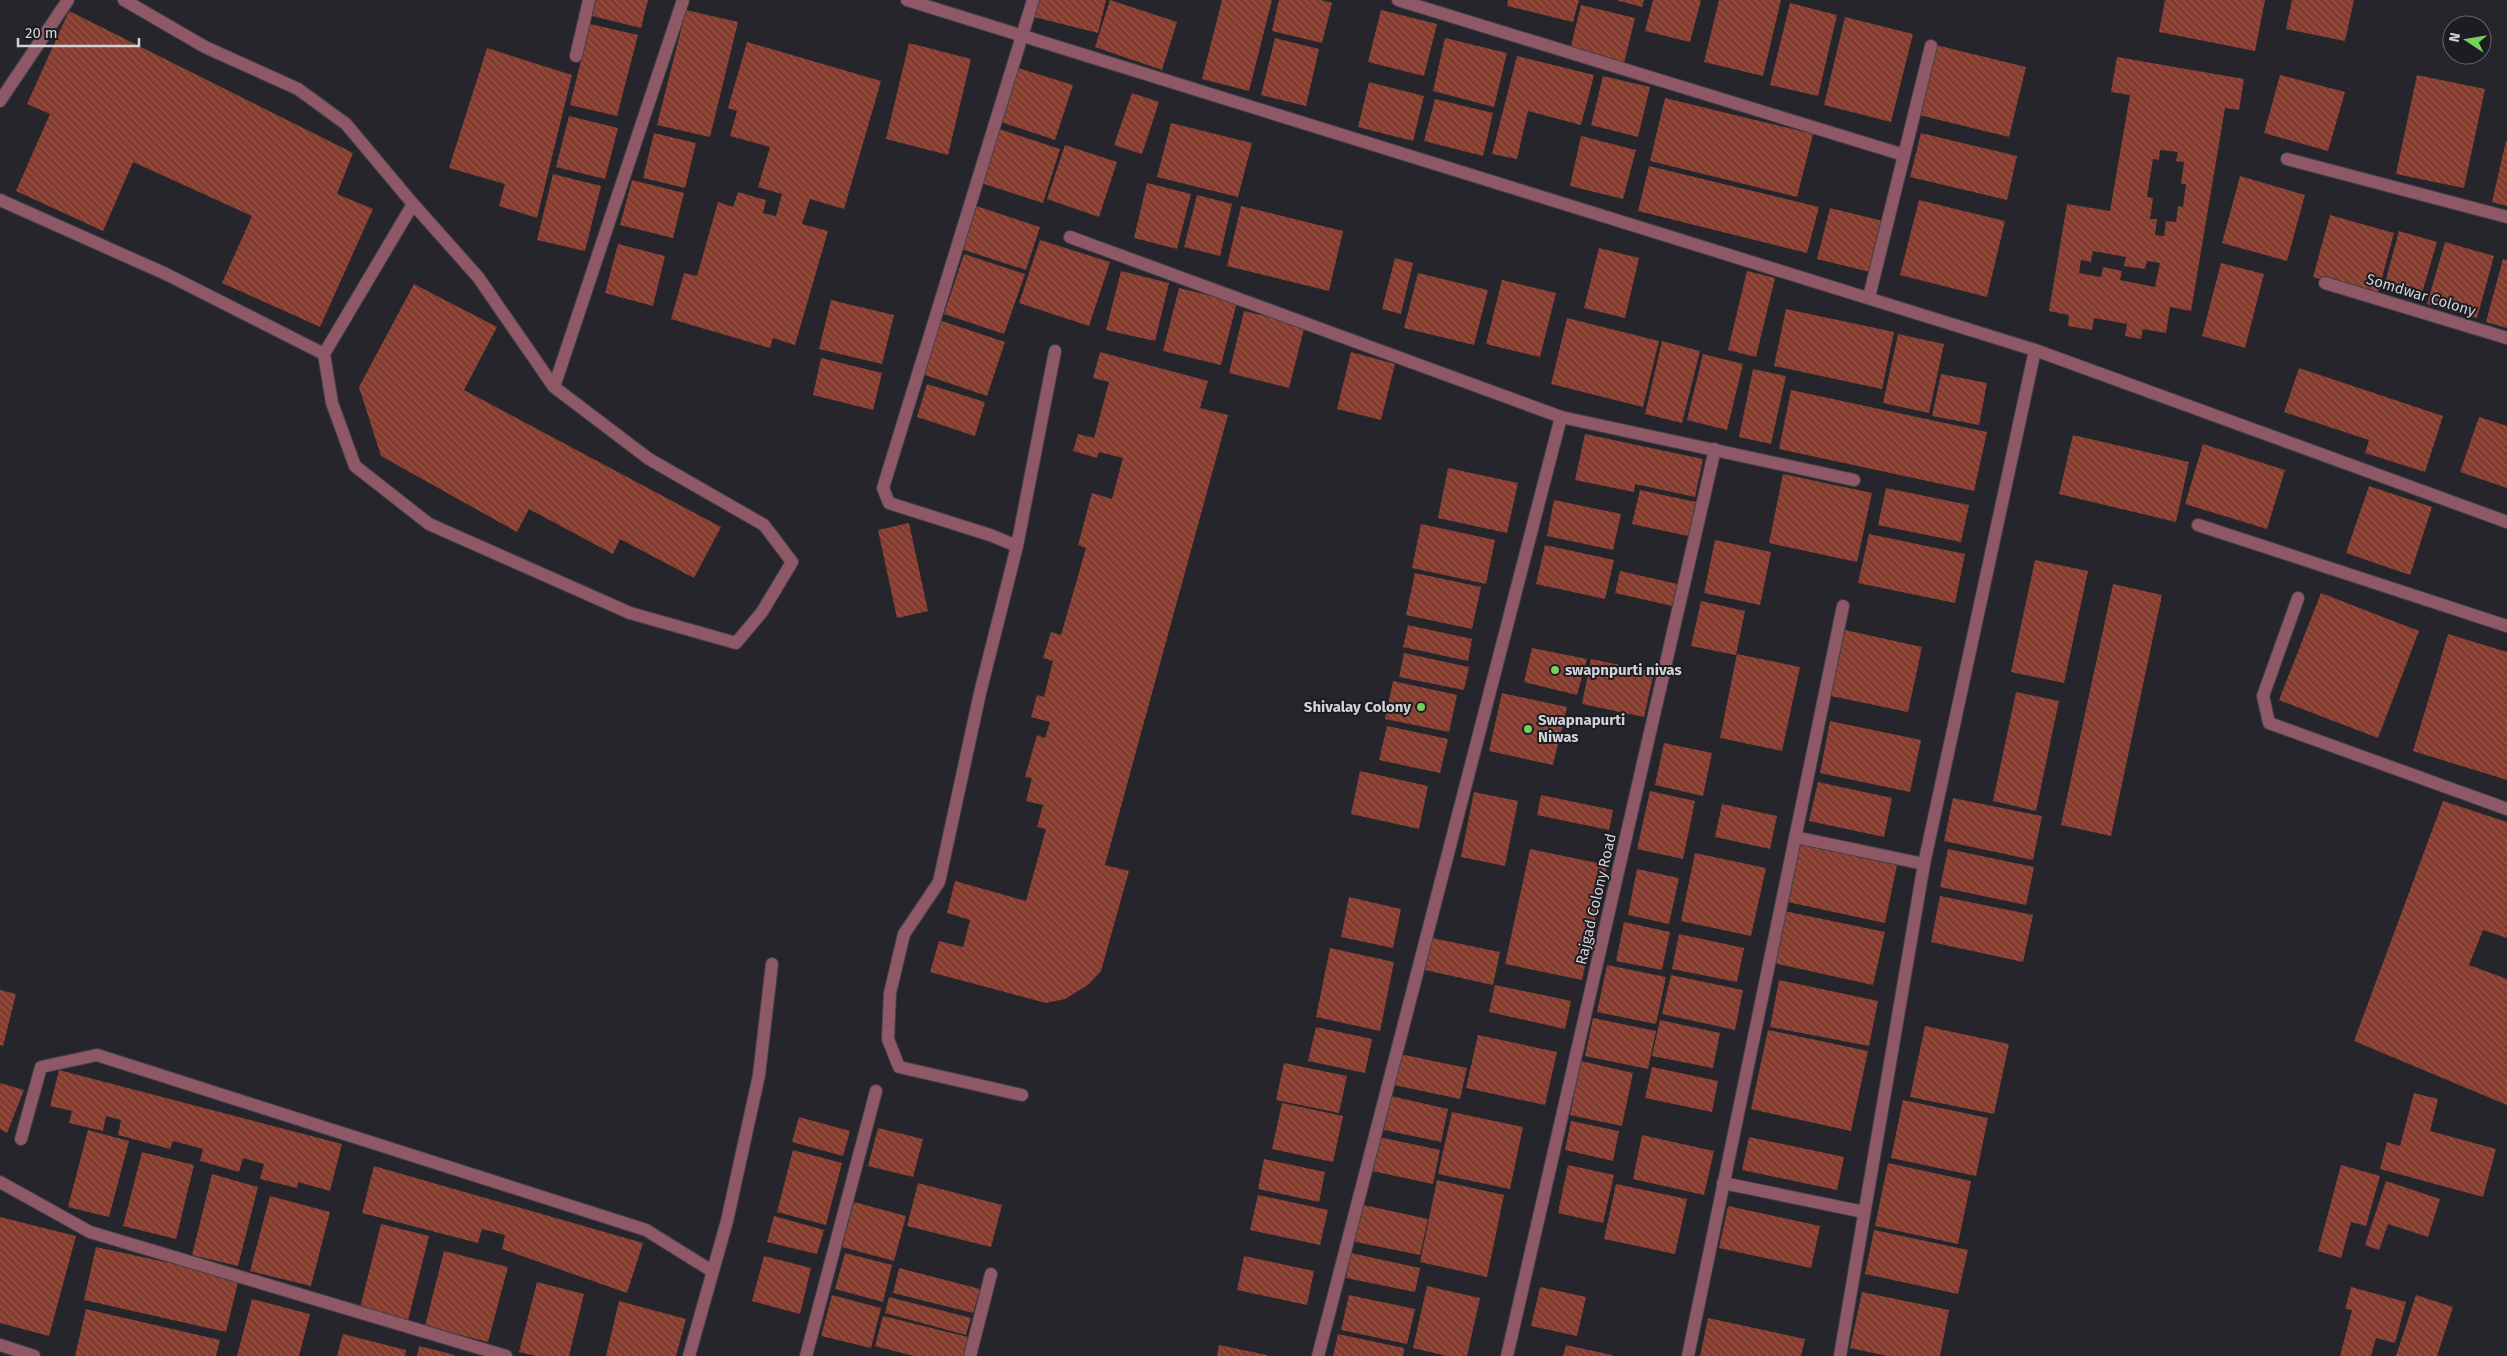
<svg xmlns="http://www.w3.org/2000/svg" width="2507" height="1356" font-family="'Fira Sans',sans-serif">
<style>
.building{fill:url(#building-back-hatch);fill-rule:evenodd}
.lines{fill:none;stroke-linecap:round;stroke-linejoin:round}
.minor-casing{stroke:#424147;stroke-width:14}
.minor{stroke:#8f5867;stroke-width:12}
.poi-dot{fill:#74d25c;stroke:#1d1c22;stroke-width:2}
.labels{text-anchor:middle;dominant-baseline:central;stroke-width:4;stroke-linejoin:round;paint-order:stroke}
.street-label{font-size:15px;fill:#d3d2d7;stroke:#1d1c22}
.poi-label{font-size:15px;font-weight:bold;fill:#d3d2d7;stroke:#1d1c22;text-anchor:start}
</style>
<defs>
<pattern id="building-back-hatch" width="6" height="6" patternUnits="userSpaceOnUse" patternTransform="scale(1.25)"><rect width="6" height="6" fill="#853b2d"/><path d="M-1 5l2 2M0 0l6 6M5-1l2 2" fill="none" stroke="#95564b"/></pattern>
</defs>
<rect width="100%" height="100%" fill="#26252c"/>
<g class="building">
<polygon points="592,0 648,0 641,28 588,15"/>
<polygon points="1038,0 1106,0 1098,33 1034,17"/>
<polygon points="1110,0 1177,22 1162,70 1095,47"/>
<polygon points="1222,0 1272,0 1249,91 1202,79"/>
<polygon points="1279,0 1321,0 1332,3 1322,43 1272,31"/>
<polygon points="1508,0 1579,0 1573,22 1507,6"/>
<polygon points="1616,0 1644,0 1642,7"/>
<polygon points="1653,0 1701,0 1690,42 1645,31"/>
<polygon points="1719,0 1781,0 1763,76 1704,62"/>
<polygon points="2165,0 2265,0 2255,51 2159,32"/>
<polygon points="2292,0 2354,0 2345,41 2286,29"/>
<polygon points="1790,3 1837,15 1818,96 1770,85"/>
<polygon points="1581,5 1635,18 1624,63 1570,50"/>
<polygon points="686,10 738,22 710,137 657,125"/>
<polygon points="1381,10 1437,24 1424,76 1368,62"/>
<polygon points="69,11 353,153 337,194 373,209 320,327 222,283 252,216 133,162 103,231 16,191 50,114 27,104"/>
<polygon points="1845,17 1913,34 1891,122 1824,105"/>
<polygon points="590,24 638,35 617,116 570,105"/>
<polygon points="1275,38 1319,49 1306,106 1261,95"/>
<polygon points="1445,38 1507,53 1494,107 1433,91"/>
<polygon points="747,42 881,81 844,209 810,199 802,224 828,231 795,345 773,338 770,348 671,319 684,273 697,276 718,202 733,207 738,192 766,200 763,213 776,216 782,194 758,187 770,147 730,136 737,111 728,108"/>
<polygon points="909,43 971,59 948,155 886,139"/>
<polygon points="1936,45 2026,67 2009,137 1919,115"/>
<polygon points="487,48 572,75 537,218 499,206 505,184 449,168"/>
<polygon points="1517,56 1594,75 1581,125 1528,111 1517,159 1492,154"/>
<path d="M2117,57l127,22 -5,31 -14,-2 -34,203 -21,-4 -4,26 -23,-4 -2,10 -16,-3 2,-12 -33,-6 -2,12 -24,-4 1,-11 -20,-4 18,-107 43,7 20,-116 -19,-3zM2160,150l18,2 -2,9 8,1 -3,22h5l-3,23 -5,-1 -2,16 -10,-1 -2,15 -9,-1 2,-16h-7l3,-21 -6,-1 6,-38 6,1zM2093,251l33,6 -2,9 21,3 2,-8 13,2 -5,24 -35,-7 2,-9 -19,-4 -2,10 -22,-4 2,-13 10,2z"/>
<polygon points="1018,68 1073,85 1055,140 1001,122"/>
<polygon points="2280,75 2345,92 2328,151 2264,133"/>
<polygon points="2417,75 2485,89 2464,188 2396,174"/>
<polygon points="1603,76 1650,87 1638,137 1591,125"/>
<polygon points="1369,82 1424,96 1413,141 1358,127"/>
<polygon points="1132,93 1159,102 1142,154 1114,145"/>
<polygon points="1665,98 1813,134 1797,197 1650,161"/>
<polygon points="1435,99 1493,113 1483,156 1424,141"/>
<polygon points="569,116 618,128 605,179 556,167"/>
<polygon points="1171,123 1252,143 1238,197 1157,177"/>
<polygon points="999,129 1060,149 1043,203 981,183"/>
<polygon points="654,133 696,143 685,188 643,178"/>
<polygon points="1921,133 2017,156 2007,200 1910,177"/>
<polygon points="1581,136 1636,150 1623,199 1570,186"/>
<polygon points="2506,141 2507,141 2507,206 2492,202"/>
<polygon points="1065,145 1117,162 1099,217 1047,199"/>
<polygon points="1649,166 1819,207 1807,253 1638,211"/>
<polygon points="553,174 601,186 585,251 537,240"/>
<polygon points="2240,176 2305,195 2287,261 2222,243"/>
<polygon points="632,180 684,193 673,238 620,225"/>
<polygon points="1147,183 1191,194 1177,249 1134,238"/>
<polygon points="1197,195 1232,204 1220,256 1184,247"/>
<polygon points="1919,200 2005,221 1987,297 1900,275"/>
<polygon points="976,206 1040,227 1026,270 961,249"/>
<polygon points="1241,206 1343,231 1329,291 1227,266"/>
<polygon points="1830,208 1883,221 1870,272 1817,259"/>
<polygon points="2330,215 2394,233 2377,296 2313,277"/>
<polygon points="2399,231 2437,242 2420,300 2383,290"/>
<polygon points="1040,240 1110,262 1089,326 1019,303"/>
<polygon points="2445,242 2494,256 2477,318 2427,304"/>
<polygon points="618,244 665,256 653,306 605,293"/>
<polygon points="1599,248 1639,258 1625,318 1584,308"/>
<polygon points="964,254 1025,274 1004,334 944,314"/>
<polygon points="1395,258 1413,263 1401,314 1382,309"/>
<polygon points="2503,259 2507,260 2507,328 2486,322"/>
<polygon points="2221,263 2264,274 2245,348 2202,336"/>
<polygon points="1121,271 1169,283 1155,341 1106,330"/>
<polygon points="1747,271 1775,278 1756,357 1728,350"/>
<polygon points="1418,273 1488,290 1474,345 1404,328"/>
<polygon points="1502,280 1556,293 1540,357 1486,344"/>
<polygon points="414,284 497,327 464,390 721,527 694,578 620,539 613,554 529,509 517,532 381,456 359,387"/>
<polygon points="1179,288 1237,302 1221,365 1163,351"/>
<polygon points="831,300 894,315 882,364 819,349"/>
<polygon points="1786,309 1894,332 1882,389 1774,366"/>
<polygon points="1244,311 1305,325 1289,388 1229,373"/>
<polygon points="1567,318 1659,341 1643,407 1551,384"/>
<polygon points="939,320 1005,342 987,396 922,374"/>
<polygon points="1898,334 1944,344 1929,413 1883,403"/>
<polygon points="1662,341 1700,351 1682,423 1645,414"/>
<polygon points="1100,352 1208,381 1200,408 1228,415 1105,865 1129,871 1101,971 1088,985 1065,999 1046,1003 930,972 939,941 963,947 970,920 947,913 955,881 1026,901 1046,829 1037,827 1043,805 1026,801 1032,778 1025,777 1037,735 1045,738 1050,722 1031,717 1037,695 1044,697 1053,661 1043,658 1051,632 1061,635 1086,548 1078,545 1092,493 1112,499 1123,458 1099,452 1097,458 1073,451 1078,434 1094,438 1109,382 1093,378"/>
<polygon points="1351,352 1395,364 1381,420 1337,409"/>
<polygon points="1703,354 1743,364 1727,430 1687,420"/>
<polygon points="821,358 882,373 873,410 813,395"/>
<polygon points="2299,368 2443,416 2425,472 2365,453 2369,440 2284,412"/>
<polygon points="1753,369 1786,376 1771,444 1739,437"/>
<polygon points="1941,374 1987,383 1979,425 1932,416"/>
<polygon points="927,384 985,402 975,436 917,417"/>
<polygon points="1791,390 1987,432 1974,491 1779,449"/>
<polygon points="2479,417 2507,426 2507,488 2460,472"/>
<polygon points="1585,434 1703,459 1695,497 1635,484 1634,492 1575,480"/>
<polygon points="2073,435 2189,462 2176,522 2059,494"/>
<polygon points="2203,444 2285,470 2267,529 2185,504"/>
<polygon points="1448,468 1518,483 1507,533 1438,518"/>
<polygon points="1783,474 1872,493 1857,562 1769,543"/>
<polygon points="2369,486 2432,507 2410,575 2346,553"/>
<polygon points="1886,488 1969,505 1961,542 1878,525"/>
<polygon points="1640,490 1696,502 1688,536 1632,524"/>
<polygon points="1554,500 1621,514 1613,550 1547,536"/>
<polygon points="909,523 928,611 897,618 878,530"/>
<polygon points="1421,524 1495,540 1486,584 1412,568"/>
<polygon points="1869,534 1965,554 1955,603 1858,583"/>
<polygon points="1715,540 1771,552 1760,605 1704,593"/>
<polygon points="1545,545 1614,560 1605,599 1536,584"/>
<polygon points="2035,560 2088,571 2064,683 2011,672"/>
<polygon points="1620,571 1682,585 1677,607 1615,593"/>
<polygon points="1415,573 1481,587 1472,629 1406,615"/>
<polygon points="2113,584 2162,595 2111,836 2061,825"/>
<polygon points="2321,593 2419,631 2378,738 2279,700"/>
<polygon points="1701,601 1745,611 1736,655 1691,646"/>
<polygon points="1408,625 1472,639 1468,661 1403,647"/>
<polygon points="1845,630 1922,647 1908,712 1831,696"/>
<polygon points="2448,634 2507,652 2507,780 2413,751"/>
<polygon points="1532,648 1587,659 1577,695 1524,682"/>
<polygon points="1404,653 1469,667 1464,690 1399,677"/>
<polygon points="1737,654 1800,667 1782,751 1720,738"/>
<polygon points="1591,659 1654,672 1644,717 1582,704"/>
<polygon points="1393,681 1457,695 1449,732 1385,719"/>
<polygon points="2016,692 2059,701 2036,811 1993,801"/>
<polygon points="1502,693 1567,707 1553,765 1489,751"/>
<polygon points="1830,721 1921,740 1910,792 1820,773"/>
<polygon points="1387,726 1448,739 1440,773 1379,760"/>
<polygon points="1664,743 1712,753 1703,796 1655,785"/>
<polygon points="1360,771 1428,786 1419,829 1351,814"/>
<polygon points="1818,782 1892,798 1884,837 1809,821"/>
<polygon points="1650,791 1695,801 1683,859 1637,849"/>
<polygon points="1474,792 1518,801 1505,866 1461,857"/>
<polygon points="1541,795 1613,810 1609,830 1537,815"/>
<polygon points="1953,798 2042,816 2033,860 1944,841"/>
<polygon points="2443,801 2507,822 2507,938 2483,930 2469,965 2507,979 2507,1105 2354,1041"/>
<polygon points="1722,804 1777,816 1770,849 1715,837"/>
<polygon points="1795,843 1897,865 1885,923 1783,901"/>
<polygon points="1530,849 1607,865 1582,980 1505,964"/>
<polygon points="1948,849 2034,867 2026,905 1940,887"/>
<polygon points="1695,853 1766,868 1751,936 1681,921"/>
<polygon points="1637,869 1679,878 1669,924 1628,915"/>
<polygon points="1940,896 2033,915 2023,962 1931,942"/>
<polygon points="1349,897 1401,909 1393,948 1341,937"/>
<polygon points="1784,911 1885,932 1873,985 1773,963"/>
<polygon points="1624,922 1670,932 1662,970 1616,961"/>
<polygon points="1679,934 1744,948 1737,982 1672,969"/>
<polygon points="1432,938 1500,952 1493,985 1425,970"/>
<polygon points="1330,948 1394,962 1380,1031 1316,1017"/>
<polygon points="1607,965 1666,977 1656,1024 1597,1012"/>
<polygon points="1671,975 1743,990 1735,1030 1662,1014"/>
<polygon points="1779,980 1878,1001 1869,1046 1770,1027"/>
<polygon points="1495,985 1571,1001 1565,1029 1489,1012"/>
<polygon points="0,990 16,994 3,1046 0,1045"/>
<polygon points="1593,1018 1656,1031 1648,1069 1585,1056"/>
<polygon points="1660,1020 1720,1033 1713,1068 1652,1056"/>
<polygon points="1925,1026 2009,1044 1994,1114 1910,1097"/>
<polygon points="1316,1027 1372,1039 1365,1073 1308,1061"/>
<polygon points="1768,1030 1868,1051 1851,1131 1751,1109"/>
<polygon points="1478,1035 1557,1052 1545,1105 1466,1088"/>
<polygon points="1400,1054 1467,1068 1460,1099 1394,1085"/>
<polygon points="1581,1061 1633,1073 1622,1126 1570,1115"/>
<polygon points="1284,1063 1347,1076 1339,1113 1276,1100"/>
<polygon points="1652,1067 1718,1081 1712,1112 1645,1098"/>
<polygon points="59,1070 342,1144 330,1191 298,1182 297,1188 260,1179 264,1164 243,1158 239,1172 200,1161 203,1149 173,1141 170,1149 118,1135 121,1120 106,1116 103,1131 69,1123 72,1111 50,1106"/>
<polygon points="0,1083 24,1090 7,1133 0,1129"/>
<polygon points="2414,1093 2438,1099 2430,1131 2496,1149 2483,1197 2380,1169 2387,1142 2400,1146"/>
<polygon points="1391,1096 1448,1109 1441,1142 1384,1130"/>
<polygon points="1903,1100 1988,1118 1976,1176 1891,1158"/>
<polygon points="1282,1103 1343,1116 1333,1162 1272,1149"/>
<polygon points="1452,1112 1523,1127 1510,1189 1438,1174"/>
<polygon points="799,1117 850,1131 843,1156 792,1142"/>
<polygon points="1571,1121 1619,1131 1613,1161 1565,1150"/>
<polygon points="878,1128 923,1139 913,1177 868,1166"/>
<polygon points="88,1130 129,1141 109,1217 68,1207"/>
<polygon points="1642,1135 1714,1151 1704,1195 1633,1179"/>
<polygon points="1379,1137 1440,1150 1433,1184 1372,1171"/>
<polygon points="1749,1137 1844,1157 1837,1190 1742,1170"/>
<polygon points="793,1150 842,1163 826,1225 777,1212"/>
<polygon points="142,1152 194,1165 176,1239 123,1226"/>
<polygon points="1264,1159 1325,1172 1319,1202 1258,1189"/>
<polygon points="1888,1163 1971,1181 1958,1244 1875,1226"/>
<polygon points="1568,1165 1614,1175 1603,1223 1558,1213"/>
<polygon points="2341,1165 2380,1176 2366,1226 2351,1222 2341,1258 2318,1251"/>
<polygon points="374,1166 643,1243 627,1293 502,1249 505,1235 482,1229 478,1243 362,1213"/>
<polygon points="212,1174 258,1187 238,1266 192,1255"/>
<polygon points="1437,1180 1504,1195 1487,1277 1420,1262"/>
<polygon points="2386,1181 2440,1199 2428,1237 2388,1224 2379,1250 2365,1245"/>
<polygon points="918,1183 1002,1205 991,1247 907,1226"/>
<polygon points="1616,1184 1687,1199 1675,1254 1604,1239"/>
<polygon points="1258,1195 1328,1210 1320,1245 1250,1230"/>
<polygon points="270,1196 330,1212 311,1286 250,1271"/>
<polygon points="854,1202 906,1216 894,1261 842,1247"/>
<polygon points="1359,1204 1428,1219 1420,1255 1351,1241"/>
<polygon points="1728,1206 1820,1226 1811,1268 1719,1248"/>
<polygon points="774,1216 824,1230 817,1254 767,1242"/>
<polygon points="0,1217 76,1236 49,1336 0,1323"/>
<polygon points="381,1224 429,1236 408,1320 360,1308"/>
<polygon points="1874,1230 1968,1250 1958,1294 1865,1274"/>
<polygon points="96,1247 239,1278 226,1332 84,1300"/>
<polygon points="444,1251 508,1267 488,1342 425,1326"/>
<polygon points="845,1253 892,1265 883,1302 835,1289"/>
<polygon points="1351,1253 1420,1268 1415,1292 1346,1278"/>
<polygon points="764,1256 811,1268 800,1314 752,1301"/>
<polygon points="1244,1256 1314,1271 1307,1305 1237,1290"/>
<polygon points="899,1268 980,1289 973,1313 893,1293"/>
<polygon points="537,1282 584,1294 569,1356 536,1356 519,1352"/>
<polygon points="1427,1286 1480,1298 1467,1356 1447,1356 1413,1348"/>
<polygon points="1540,1287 1586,1297 1577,1336 1531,1326"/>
<polygon points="2351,1287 2406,1302 2395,1343 2376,1338 2371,1356 2340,1356 2352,1310 2345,1309"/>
<polygon points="1862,1292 1949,1310 1940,1356 1887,1356 1850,1348"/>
<polygon points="832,1295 881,1308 871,1348 821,1336"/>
<polygon points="1349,1295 1415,1309 1407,1344 1341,1330"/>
<polygon points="2416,1295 2453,1307 2437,1356 2396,1356"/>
<polygon points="889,1297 971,1318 966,1335 885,1313"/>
<polygon points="252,1299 310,1314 299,1356 237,1356"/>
<polygon points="619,1301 686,1319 676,1356 606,1356"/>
<polygon points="86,1309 220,1340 216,1356 75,1356"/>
<polygon points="883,1316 972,1338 967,1356 914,1356 875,1346"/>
<polygon points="1708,1318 1805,1339 1801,1356 1700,1356"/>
<polygon points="343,1334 406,1350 405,1356 337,1356"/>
<polygon points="1338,1334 1404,1348 1403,1356 1333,1356"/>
<polygon points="1219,1345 1267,1355 1267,1356 1217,1356"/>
<polygon points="1566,1345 1612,1355 1612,1356 1563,1356"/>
<polygon points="419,1346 455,1355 454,1356 417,1356"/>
</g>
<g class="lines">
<defs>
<g id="minor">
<polyline points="124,0 205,47 298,89 346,124 413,204"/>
<polyline points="907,0 2035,350 2507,522"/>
<polyline points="1398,0 1904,155"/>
<polyline points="576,56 589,0"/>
<polyline points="0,101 68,0"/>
<polyline points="2287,159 2507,217"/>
<polyline points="0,200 166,274 324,354"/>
<polyline points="1070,237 1561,417 1318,1356"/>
<polyline points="2325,283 2507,338"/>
<polyline points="1869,297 1931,46"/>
<polyline points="554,387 478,277 413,204 324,354 332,403 355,466 429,524 630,613 736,643 762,612 792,562 764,525 649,459 554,387 683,0"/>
<polyline points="1561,417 1854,480"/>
<polyline points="2198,525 2507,626"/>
<polyline points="1017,546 1055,351"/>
<polyline points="2298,598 2263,696 2269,723 2507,809"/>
<polyline points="1795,837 1924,864"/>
<polyline points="1022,1095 899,1067 888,1039 890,993 904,934 939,882 980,693 1017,546 990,535 889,503 883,488 1033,0"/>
<polyline points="21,1139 41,1067 97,1055 646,1230 712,1271"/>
<polyline points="0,1182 90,1232 506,1356"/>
<polyline points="1723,1183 1864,1212"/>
<polyline points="0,1345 34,1356"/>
<polyline points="689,1356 727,1221 759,1075 772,964"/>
<polyline points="806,1356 876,1091"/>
<polyline points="970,1356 991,1274"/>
<polyline points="1507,1356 1715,449"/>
<polyline points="1688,1356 1843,606"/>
<polyline points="1840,1356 1924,864 2035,350"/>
</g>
</defs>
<use href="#minor" class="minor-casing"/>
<use href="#minor" class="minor"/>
</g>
<g class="poi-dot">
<circle cx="1555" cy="670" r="5"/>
<circle cx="1421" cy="707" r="5"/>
<circle cx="1528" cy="729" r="5"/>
</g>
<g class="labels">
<g class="street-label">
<text transform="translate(2421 295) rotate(17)">Somdwar Colony</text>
<text transform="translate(1596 899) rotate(-77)">Rajgad Colony Road</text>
</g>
<g class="poi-label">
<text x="1565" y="670">swapnpurti nivas</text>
<text x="1411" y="707" text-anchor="end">Shivalay Colony</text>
<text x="1538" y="720">Swapnapurti<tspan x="1538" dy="17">Niwas</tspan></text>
</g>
</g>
<g transform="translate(2467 40) rotate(282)"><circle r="24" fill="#1d1c22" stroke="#66656a"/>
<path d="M0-4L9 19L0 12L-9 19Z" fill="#74d25c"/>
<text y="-8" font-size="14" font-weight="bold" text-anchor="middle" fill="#d3d2d7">N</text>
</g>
<path d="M18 38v8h121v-8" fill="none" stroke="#d3d2d7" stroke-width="2.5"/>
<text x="25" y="38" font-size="15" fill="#d3d2d7" stroke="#1d1c22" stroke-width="4" paint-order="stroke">20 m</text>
</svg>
